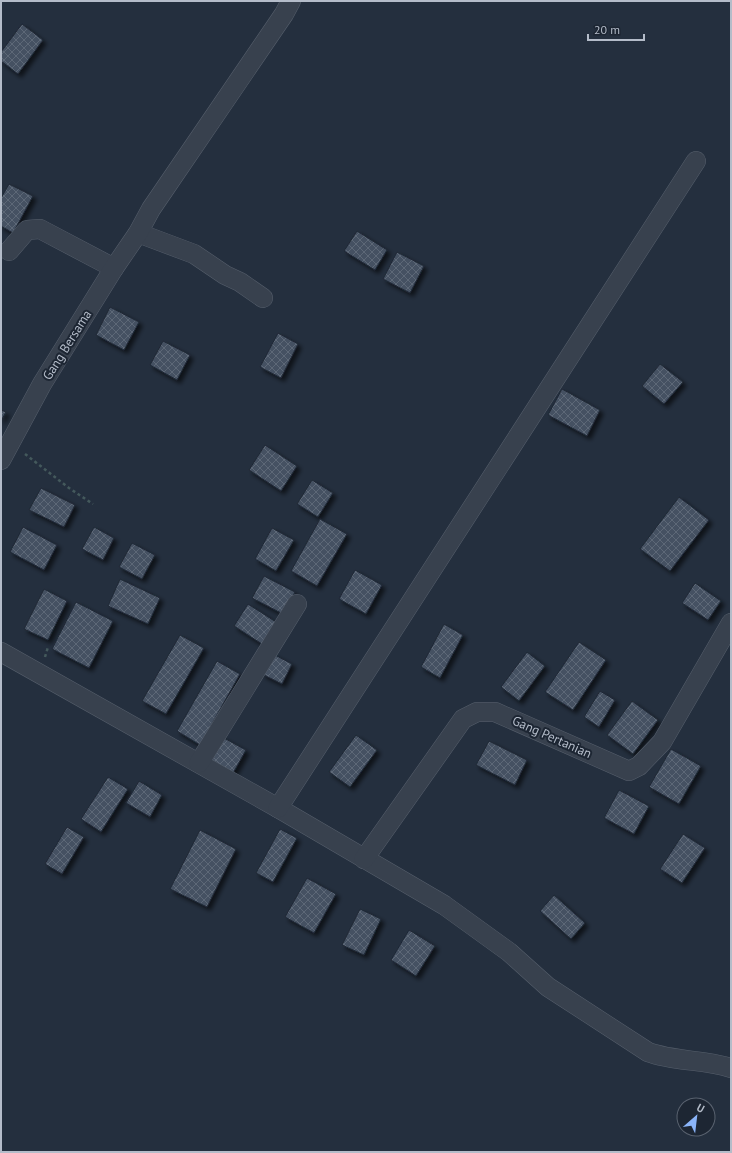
<svg xmlns="http://www.w3.org/2000/svg" width="732" height="1153" font-family="'PT Sans',sans-serif">
<style>
.building{fill:url(#building-cross-hatch);stroke:#1f2835;filter:url(#shadow)}
.lines{fill:none;stroke-linecap:round;stroke-linejoin:round}
.minor-casing{stroke:#565f6c;stroke-width:20}
.path{stroke:#44595c;stroke-width:2.5;stroke-dasharray:3 3;stroke-linecap:butt}
.minor{stroke:#38414e;stroke-width:19}
.labels{text-anchor:middle;dominant-baseline:central;stroke-width:4;stroke-linejoin:round;paint-order:stroke}
.street-label{font-size:13px;fill:#b4bcc9;stroke:#1d2633}
</style>
<defs>
<pattern id="building-cross-hatch" width="8" height="8" patternUnits="userSpaceOnUse"><rect width="8" height="8" fill="#455162"/><path d="M0 0l8 8M0 8l8-8" fill="none" stroke="#5d6877"/></pattern>
<filter id="shadow"><feDropShadow dx="3.5" dy="3.5" stdDeviation="2" flood-color="#0009"/></filter>
</defs>
<rect width="100%" height="100%" fill="#242f3e"/>
<g class="building">
<polygon points="22,24 43,40 18,74 1,61 1,52"/>
<polygon points="9,184 33,196 13,233 1,226 1,198"/>
<polygon points="357,231 387,250 375,270 344,251"/>
<polygon points="397,252 424,266 410,293 383,279"/>
<polygon points="110,307 139,322 124,350 96,335"/>
<polygon points="278,333 298,344 281,378 260,367"/>
<polygon points="163,341 190,355 177,380 150,365"/>
<polygon points="660,364 683,382 664,404 642,386"/>
<polygon points="562,389 600,410 587,436 548,415"/>
<polygon points="1,410 6,412 1,421"/>
<polygon points="265,445 297,466 281,491 249,470"/>
<polygon points="312,480 333,493 318,517 297,504"/>
<polygon points="41,488 75,505 64,527 29,510"/>
<polygon points="679,497 709,520 670,571 640,549"/>
<polygon points="320,519 347,534 317,586 291,571"/>
<polygon points="23,527 57,545 44,570 10,552"/>
<polygon points="94,527 114,538 103,560 82,549"/>
<polygon points="272,528 294,540 276,571 255,559"/>
<polygon points="132,543 155,555 142,579 119,567"/>
<polygon points="355,570 382,585 366,614 339,599"/>
<polygon points="264,576 295,592 283,614 252,598"/>
<polygon points="120,579 160,598 148,624 108,606"/>
<polygon points="695,583 721,601 708,620 682,603"/>
<polygon points="44,589 67,601 48,640 24,629"/>
<polygon points="76,602 113,621 89,668 52,649"/>
<polygon points="248,604 276,622 262,644 234,626"/>
<polygon points="444,624 463,635 440,678 421,667"/>
<polygon points="180,635 204,648 166,714 142,701"/>
<polygon points="579,642 606,660 573,710 545,692"/>
<polygon points="527,652 545,666 519,701 501,687"/>
<polygon points="273,654 292,664 282,684 262,674"/>
<polygon points="217,661 240,674 200,745 177,731"/>
<polygon points="600,691 615,700 599,727 584,717"/>
<polygon points="632,701 658,720 633,754 607,735"/>
<polygon points="356,735 377,750 350,787 329,772"/>
<polygon points="222,737 246,750 232,775 209,762"/>
<polygon points="489,741 527,760 515,785 476,765"/>
<polygon points="671,749 701,766 679,804 649,787"/>
<polygon points="108,777 128,789 101,832 81,819"/>
<polygon points="139,781 162,795 150,817 126,803"/>
<polygon points="619,790 649,806 634,834 604,818"/>
<polygon points="67,827 84,837 62,874 45,864"/>
<polygon points="280,829 297,838 273,882 256,873"/>
<polygon points="200,830 236,849 207,907 170,889"/>
<polygon points="683,834 705,848 682,883 660,869"/>
<polygon points="307,878 336,894 314,933 285,917"/>
<polygon points="554,895 585,923 571,939 540,911"/>
<polygon points="360,909 381,919 364,955 342,945"/>
<polygon points="409,930 435,946 416,976 391,960"/>
</g>
<g class="lines">
<defs>
<g id="minor">
<polyline points="138,233 194,254 225,275 240,282 263,298"/>
<polyline points="9,251 27,230 40,229 114,268"/>
<polyline points="1,460 42,384 114,268 138,233 151,209 284,14 291,1"/>
<path d="M1,652l277,156 166,97 65,47 39,35 100,65c27,10 56,7 83,16"/>
<polyline points="199,763 297,604"/>
<polyline points="278,808 696,161"/>
<polyline points="364,859 463,719 477,712 495,712 629,771 639,766 662,742 731,623"/>
</g>
</defs>
<use href="#minor" class="minor-casing"/>
<g class="path">
<polyline points="25,454 69,488 93,504"/>
<polyline points="45,657 48,647"/>
</g>
<use href="#minor" class="minor"/>
</g>
<g class="labels">
<g class="street-label">
<text transform="translate(67 345) rotate(-58)">Gang Bersama</text>
<text transform="translate(552 737) rotate(24)">Gang Pertanian</text>
</g>
</g>
<rect width="732" height="1153" fill="none" stroke="#b4bcc9" stroke-width="4"/>
<g transform="translate(696 1117) rotate(28)"><circle r="19" fill="#1d2633" stroke="#59626f"/>
<path d="M0-3L7 15L0 10L-7 15Z" fill="#8ab4f8"/>
<text y="-6" font-size="11" font-weight="bold" text-anchor="middle" fill="#b4bcc9">U</text>
</g>
<path d="M588 34v6h56v-6" fill="none" stroke="#b4bcc9" stroke-width="2"/>
<text x="594" y="34" font-size="12" fill="#b4bcc9" stroke="#1d2633" stroke-width="3" paint-order="stroke">20 m</text>
</svg>
